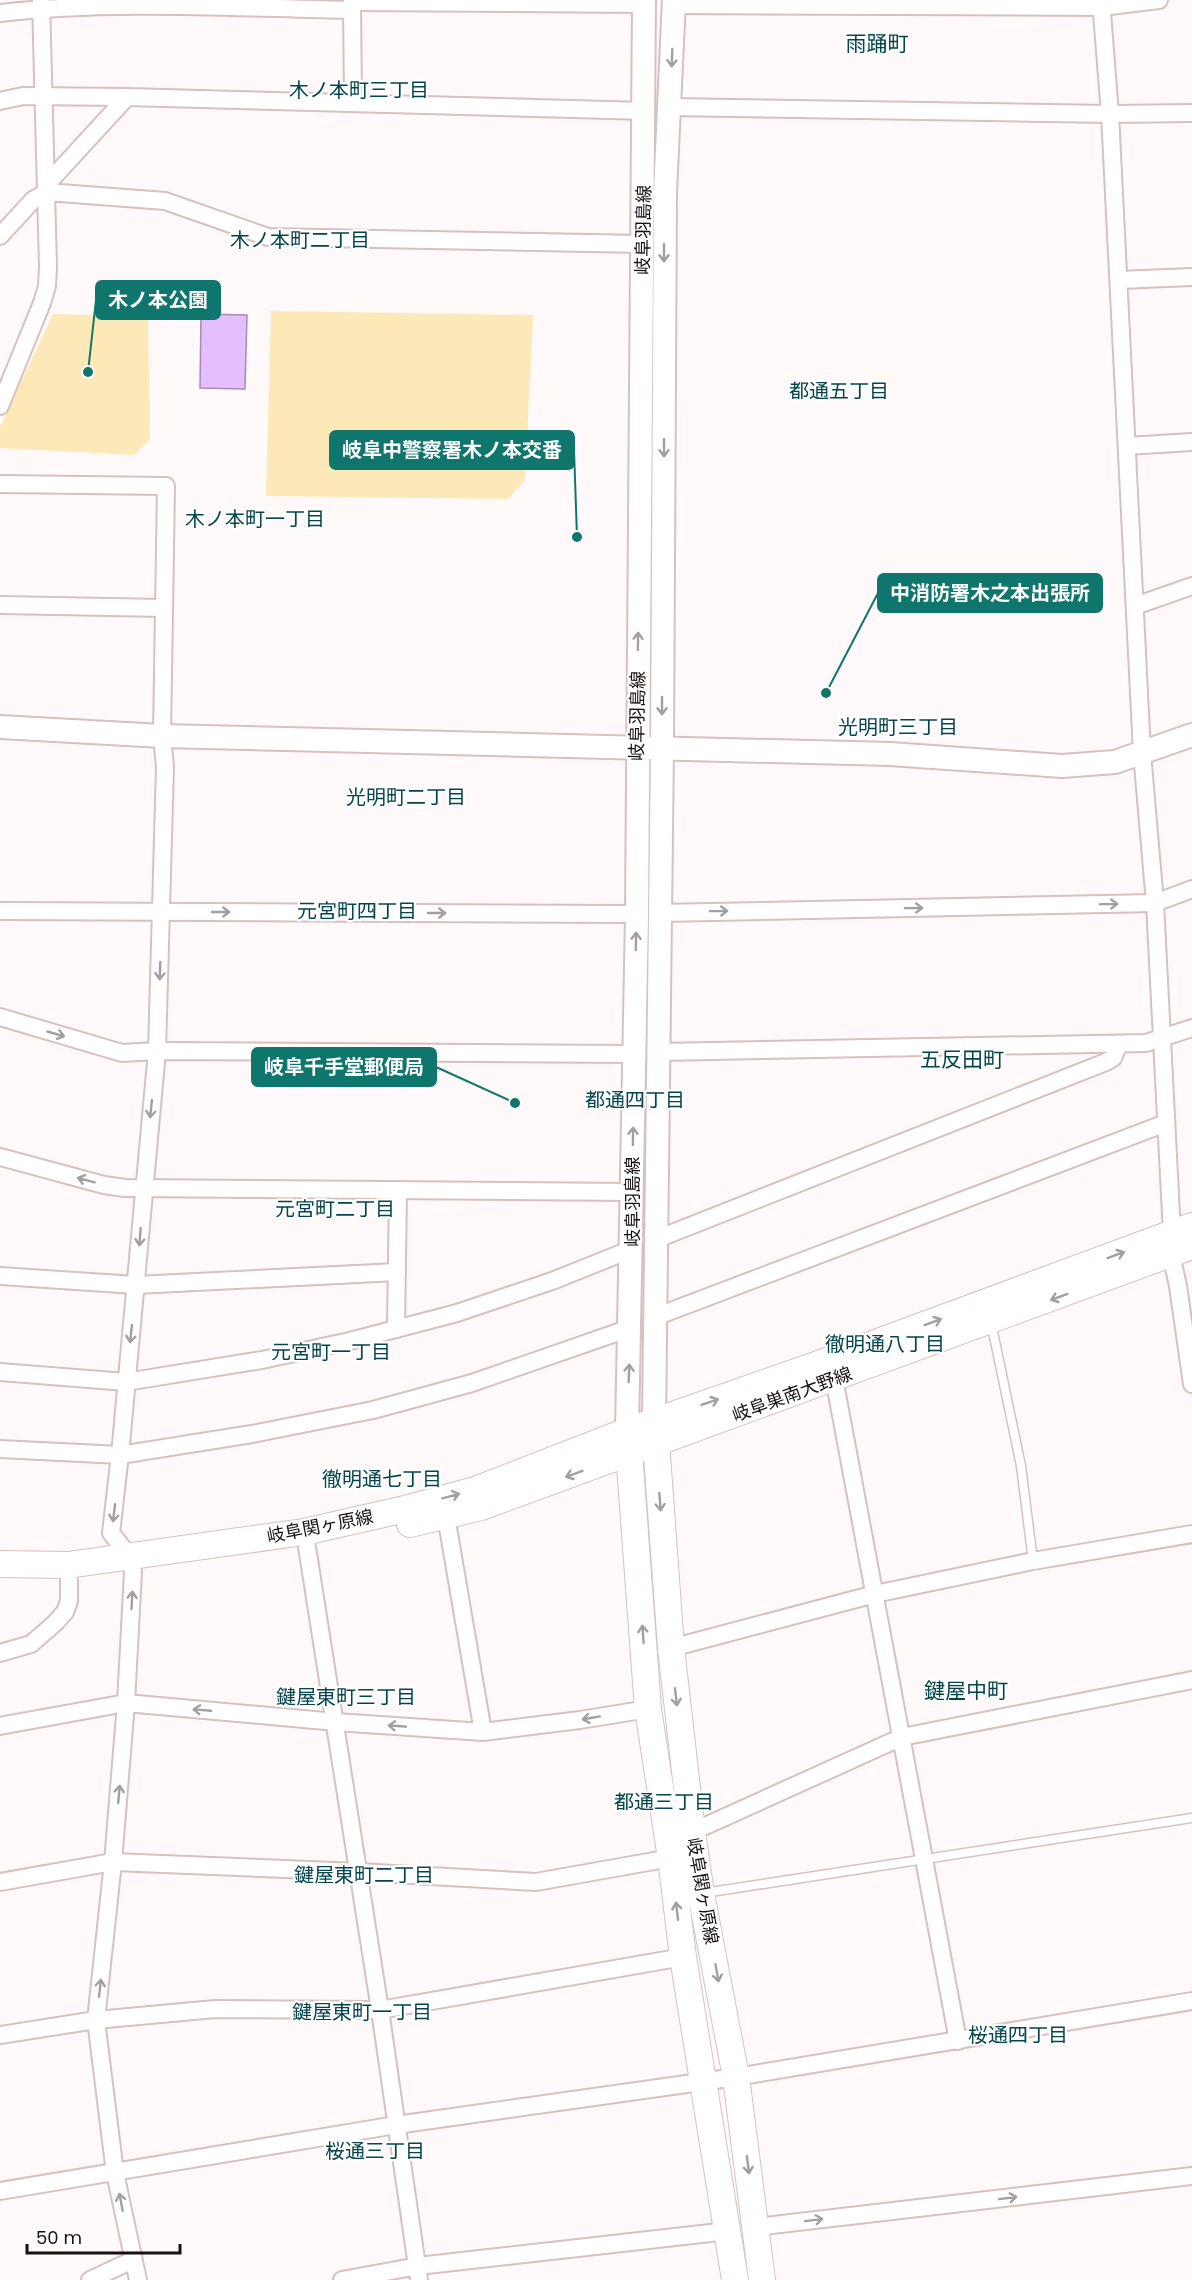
<svg xmlns="http://www.w3.org/2000/svg" width="1192" height="2280" font-family="Poppins,'Noto Sans JP',sans-serif">
<style>
.green{fill:#fde8b7}
.water{fill:#e5befe;stroke:#a88ab7;stroke-width:1.5}
.lines{fill:none;stroke-linecap:round;stroke-linejoin:round}
.lane-casing{stroke:#d8c0bf;stroke-width:11}
.street-casing{stroke:#d8c0bf;stroke-width:20}
.secondary-casing{stroke:#d8c0bf;stroke-width:26}
.primary-casing{stroke:#d8c0bf;stroke-width:28}
.lane{stroke:#fff;stroke-width:8}
.street{stroke:#fff;stroke-width:16}
.secondary{stroke:#fff;stroke-width:22}
.primary{stroke:#fff;stroke-width:26}
.oneway{stroke:#a39f9f}
.labels{text-anchor:middle;dominant-baseline:central;stroke-width:4.5;stroke-linejoin:round;paint-order:stroke}
.street-label{font-size:18px;fill:#191010;stroke:#fff}
.neighbourhood-label{font-size:20px;fill:#03444d;stroke:#fff}
.quarter-label{font-size:21px;fill:#03444d;stroke:#fff}
.leader{fill:none;stroke:#0f766e;stroke-width:2}
.callout-dot{fill:#0f766e;stroke:#fff;stroke-width:2}
.callout{fill:#0f766e;stroke:#0f766e;stroke-width:2}
.callout-label{font-size:20px;text-anchor:middle;font-weight:bold;fill:#fff}
</style>
<rect width="100%" height="100%" fill="#fff9f9"/>
<g class="green">
<polygon points="271,311 533,315 525,480 508,499 266,496"/>
<polygon points="53,314 148,317 150,439 134,455 0,448 0,427"/>
</g>
<polygon class="water" points="201,314 247,315 245,389 200,388"/>
<g class="lines">
<defs>
<g id="lane">
<polyline points="991,1322 1021,1466 1033,1561"/>
<polyline points="704,1893 1192,1818"/>
</g>
<g id="street">
<polyline points="1101,0 1110,114 1142,753 1155,903 1172,1234 1171,1254 1178,1286 1192,1384"/>
<polyline points="352,1 353,102"/>
<polyline points="352,2 645,4"/>
<polyline points="674,5 1102,7 1159,0"/>
<path d="M0,13c115,-13 237,-5 352,-3"/>
<polyline points="0,101 23,96 127,97 645,111"/>
<polyline points="670,107 1110,114 1192,113"/>
<polyline points="47,184 127,97"/>
<polyline points="0,236 33,200 47,192 165,201 268,237 643,244"/>
<polyline points="1119,280 1192,277"/>
<polyline points="0,406 42,303 47,286 48,267 41,0"/>
<polyline points="1127,446 1192,442"/>
<polyline points="0,484 166,486 162,736 165,767 157,1051 120,1455 111,1533 130,1557 133,1572 126,1703 113,1862 96,2020 115,2173 138,2280"/>
<polyline points="0,605 164,608"/>
<polyline points="1135,606 1192,586"/>
<polyline points="0,911 637,914"/>
<polyline points="660,913 1155,903 1192,889"/>
<polyline points="0,1017 122,1053 157,1051 634,1054"/>
<polyline points="659,1052 1146,1043 1192,1028"/>
<polyline points="0,1157 104,1185 125,1188 632,1192"/>
<polyline points="657,1239 1106,1062 1113,1058 1119,1044"/>
<polyline points="0,1276 136,1285 397,1272"/>
<polyline points="655,1317 1166,1123"/>
<polyline points="396,1329 398,1190"/>
<polyline points="0,1372 126,1382 262,1360 350,1341 457,1313 552,1281 632,1249"/>
<polyline points="834,1378 958,2041"/>
<polyline points="0,1449 120,1455 252,1434 373,1410 472,1383 630,1328"/>
<polyline points="446,1516 483,1732"/>
<polyline points="307,1547 380,2010 419,2280"/>
<polyline points="671,1648 875,1594 1033,1561 1192,1534"/>
<polyline points="0,1653 31,1644 54,1624 65,1612 69,1601 69,1580"/>
<polyline points="0,1726 126,1703 336,1722 483,1732 580,1720 648,1709"/>
<polyline points="692,1832 902,1737 1192,1680"/>
<polyline points="0,1882 113,1862 359,1872 536,1882 671,1858"/>
<polyline points="0,2035 96,2020 215,2009 380,2010 683,1957"/>
<polyline points="0,2191 396,2125 736,2077 1192,2001"/>
<polyline points="756,2227 1192,2176"/>
<polyline points="90,2280 133,2260"/>
<polyline points="342,2280 418,2266 728,2231"/>
</g>
<g id="secondary">
<polyline points="0,727 162,736 890,754 1062,766 1115,762 1192,735"/>
<polyline points="654,1422 662,748 665,193 674,0"/>
<polyline points="627,1431 637,914 644,0"/>
</g>
<g id="primary">
<polyline points="655,1428 671,1648 692,1832 701,1894 736,2077 762,2280"/>
<polyline points="628,1439 648,1709 671,1858 683,1957 735,2280"/>
<polyline points="410,1524 481,1507 1192,1246"/>
<polyline points="0,1564 68,1565 304,1532 401,1510 475,1490 627,1431 813,1366 1192,1226"/>
</g>
</defs>
<use href="#lane" class="lane-casing"/>
<use href="#street" class="street-casing"/>
<use href="#secondary" class="secondary-casing"/>
<use href="#primary" class="primary-casing"/>
<use href="#lane" class="lane"/>
<use href="#street" class="street"/>
<use href="#secondary" class="secondary"/>
<use href="#primary" class="primary"/>
</g>
<defs><path id="oneway-shaft" d="M-6 0H5M1.5-3L5.5 0L1.5 3" fill="none" stroke-width="1.6" stroke-linecap="round" stroke-linejoin="round" transform="scale(1.5)"/></defs>
<g class="oneway">
<use href="#oneway-shaft" transform="translate(672 58) rotate(92)"/>
<use href="#oneway-shaft" transform="translate(664 253) rotate(90)"/>
<use href="#oneway-shaft" transform="translate(664 448) rotate(90)"/>
<use href="#oneway-shaft" transform="translate(638 641) rotate(-89)"/>
<use href="#oneway-shaft" transform="translate(662 706) rotate(90)"/>
<use href="#oneway-shaft" transform="translate(1109 904) rotate(-1)"/>
<use href="#oneway-shaft" transform="translate(914 908) rotate(-1)"/>
<use href="#oneway-shaft" transform="translate(719 911) rotate(-1)"/>
<use href="#oneway-shaft" transform="translate(221 912)"/>
<use href="#oneway-shaft" transform="translate(437 913)"/>
<use href="#oneway-shaft" transform="translate(636 941) rotate(-89)"/>
<use href="#oneway-shaft" transform="translate(160 971) rotate(92)"/>
<use href="#oneway-shaft" transform="translate(56 1034) rotate(16)"/>
<use href="#oneway-shaft" transform="translate(151 1109) rotate(96)"/>
<use href="#oneway-shaft" transform="translate(633 1136) rotate(-89)"/>
<use href="#oneway-shaft" transform="translate(86 1180) rotate(-165)"/>
<use href="#oneway-shaft" transform="translate(140 1237) rotate(94)"/>
<use href="#oneway-shaft" transform="translate(1116 1255) rotate(-20)"/>
<use href="#oneway-shaft" transform="translate(1059 1297) rotate(160)"/>
<use href="#oneway-shaft" transform="translate(933 1322) rotate(-20)"/>
<use href="#oneway-shaft" transform="translate(131 1334) rotate(96)"/>
<use href="#oneway-shaft" transform="translate(629 1373) rotate(-88)"/>
<use href="#oneway-shaft" transform="translate(710 1402) rotate(-19)"/>
<use href="#oneway-shaft" transform="translate(574 1474) rotate(160)"/>
<use href="#oneway-shaft" transform="translate(451 1496) rotate(-15)"/>
<use href="#oneway-shaft" transform="translate(660 1502) rotate(86)"/>
<use href="#oneway-shaft" transform="translate(114 1513) rotate(97)"/>
<use href="#oneway-shaft" transform="translate(132 1600) rotate(-87)"/>
<use href="#oneway-shaft" transform="translate(643 1634) rotate(-94)"/>
<use href="#oneway-shaft" transform="translate(676 1697) rotate(83)"/>
<use href="#oneway-shaft" transform="translate(202 1710) rotate(-175)"/>
<use href="#oneway-shaft" transform="translate(591 1718) rotate(170)"/>
<use href="#oneway-shaft" transform="translate(397 1726) rotate(-176)"/>
<use href="#oneway-shaft" transform="translate(119 1794) rotate(-85)"/>
<use href="#oneway-shaft" transform="translate(677 1911) rotate(-97)"/>
<use href="#oneway-shaft" transform="translate(717 1973) rotate(80)"/>
<use href="#oneway-shaft" transform="translate(100 1988) rotate(-84)"/>
<use href="#oneway-shaft" transform="translate(748 2165) rotate(83)"/>
<use href="#oneway-shaft" transform="translate(1008 2198) rotate(-7)"/>
<use href="#oneway-shaft" transform="translate(121 2202) rotate(-101)"/>
<use href="#oneway-shaft" transform="translate(814 2220) rotate(-7)"/>
</g>
<g class="labels">
<g class="street-label">
<text transform="translate(643 230) rotate(-89)">岐阜羽島線</text>
<text transform="translate(637 716) rotate(-89)">岐阜羽島線</text>
<text transform="translate(632 1202) rotate(-90)">岐阜羽島線</text>
<text transform="translate(792 1394) rotate(-20)">岐阜巣南大野線</text>
<text transform="translate(320 1526) rotate(-11)">岐阜関ヶ原線</text>
<text transform="translate(703 1891) rotate(80)">岐阜関ヶ原線</text>
</g>
<g class="neighbourhood-label">
<text x="359" y="90">木ノ本町三丁目</text>
<text x="300" y="240">木ノ本町二丁目</text>
<text x="839" y="391">都通五丁目</text>
<text x="255" y="519">木ノ本町一丁目</text>
<text x="898" y="727">光明町三丁目</text>
<text x="406" y="797">光明町二丁目</text>
<text x="357" y="911">元宮町四丁目</text>
<text x="635" y="1100">都通四丁目</text>
<text x="335" y="1209">元宮町二丁目</text>
<text x="885" y="1344">徹明通八丁目</text>
<text x="331" y="1352">元宮町一丁目</text>
<text x="382" y="1479">徹明通七丁目</text>
<text x="346" y="1697">鍵屋東町三丁目</text>
<text x="664" y="1802">都通三丁目</text>
<text x="364" y="1875">鍵屋東町二丁目</text>
<text x="362" y="2012">鍵屋東町一丁目</text>
<text x="1018" y="2035">桜通四丁目</text>
<text x="375" y="2151">桜通三丁目</text>
</g>
<g class="quarter-label">
<text x="877" y="43">雨踊町</text>
<text x="962" y="1059">五反田町</text>
<text x="966" y="1690">鍵屋中町</text>
</g>
</g>
<path class="leader" d="M88 372L96 300M577 537L574 450M826 693L878 593M515 1103L436 1067"/>
<g class="callout-dot">
<circle cx="88" cy="372" r="6"/>
<circle cx="577" cy="537" r="6"/>
<circle cx="826" cy="693" r="6"/>
<circle cx="515" cy="1103" r="6"/>
</g>
<g class="callout">
<rect x="96" y="281" width="124" height="38" rx="6"/>
<rect x="330" y="431" width="244" height="38" rx="6"/>
<rect x="878" y="574" width="224" height="38" rx="6"/>
<rect x="252" y="1048" width="184" height="38" rx="6"/>
</g>
<g class="callout-label">
<text x="158" y="307">木ノ本公園</text>
<text x="452" y="457">岐阜中警察署木ノ本交番</text>
<text x="990" y="600">中消防署木之本出張所</text>
<text x="344" y="1074">岐阜千手堂郵便局</text>
</g>
<path d="M27 2244v9h153v-9" fill="none" stroke="#191010" stroke-width="3"/>
<text x="36" y="2244" font-size="18" fill="#191010" stroke="#ffffff" stroke-width="4.5" paint-order="stroke">50 m</text>
</svg>
